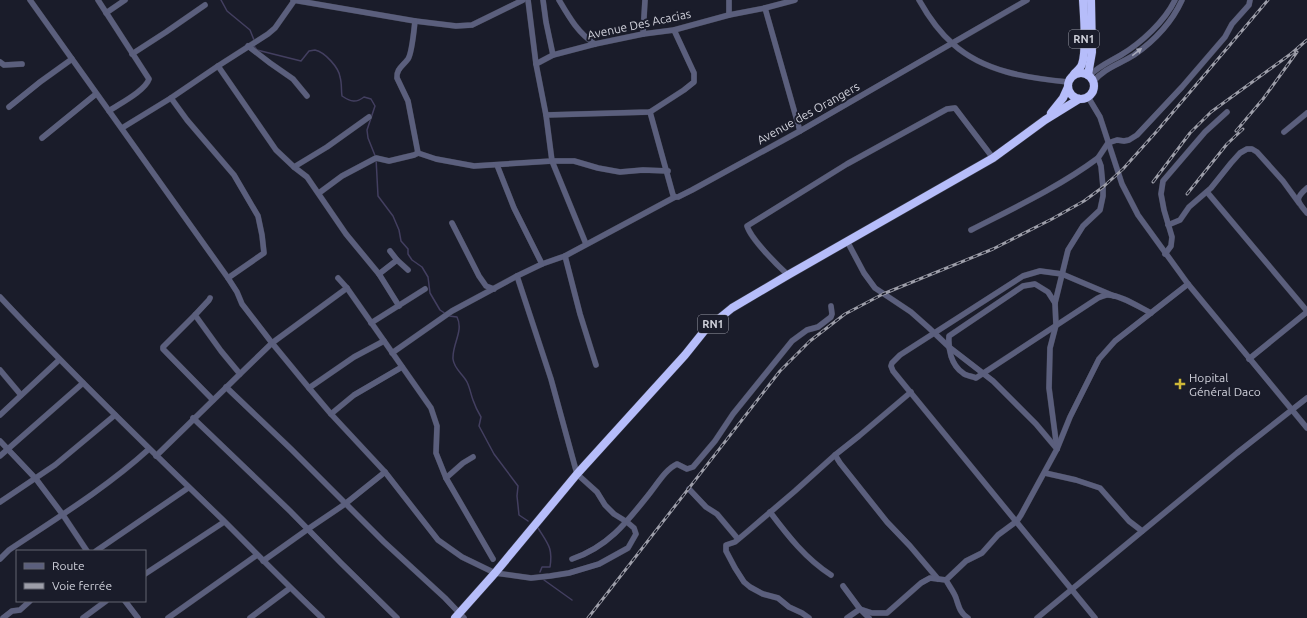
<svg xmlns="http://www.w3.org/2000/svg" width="1307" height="618" font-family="Ubuntu,sans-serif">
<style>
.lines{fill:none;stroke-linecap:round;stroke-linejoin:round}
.stream{stroke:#433f60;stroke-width:1.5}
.minor-casing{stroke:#373946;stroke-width:6}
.highway-casing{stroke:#373946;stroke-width:9}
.minor{stroke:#5b5f7d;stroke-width:5.5}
.highway{stroke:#b6bdfa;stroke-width:8}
.rail-casing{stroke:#9d9ea9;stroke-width:3}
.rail{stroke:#1a1c2a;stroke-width:1.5;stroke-dasharray:4.5;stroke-linecap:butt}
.oneway{fill:#a7a9ba}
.poi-dot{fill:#ceb837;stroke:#1a1c2a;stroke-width:1.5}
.labels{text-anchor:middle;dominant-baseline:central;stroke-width:4;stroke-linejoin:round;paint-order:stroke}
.shield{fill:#1a1c2a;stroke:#999ba6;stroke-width:1}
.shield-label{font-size:11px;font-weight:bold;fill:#d0d1db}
.street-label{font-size:12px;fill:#d0d1db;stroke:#1a1c2a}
.poi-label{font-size:12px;fill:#d0d1db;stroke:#1a1c2a;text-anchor:start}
</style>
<rect width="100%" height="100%" fill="#1a1c2a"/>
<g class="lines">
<g class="stream">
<polyline points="221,0 227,11 250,30 254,40"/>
<path d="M254,46l3,4 44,11 8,-10c0,0 6,-1 6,-1 10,2 24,18 25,27 2,6 1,13 2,19 9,6 14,7 22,1l7,2 4,7 -8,24 1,8 8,20 2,38 15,20 6,14 2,11 7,8v5l4,6 10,7 6,10 2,16 10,17 6,4"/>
<path d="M449,316l8,1c7,14 -5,27 -4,42 1,10 10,15 14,23 3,6 4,13 6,18 2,6 5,12 8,17l-2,9 15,28 24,32 -1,10 2,19 9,6"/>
<path d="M538,528c10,16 15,20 12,39h-8l-2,5"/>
<polyline points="544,580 572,600"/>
</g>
<defs>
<g id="minor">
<polyline points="30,0 228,278 237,292 242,304 272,343 309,388 331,414 385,472 438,540 462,557 495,573 531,578 550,576 569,573 599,564 628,548 636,534 634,528 627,522 614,514 605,505 597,492 577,474 551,379 517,276 542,264 565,256 675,197 678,197 692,190 800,131 1027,0"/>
<path d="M98,0l51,79c-4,12 -30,25 -40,32"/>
<polyline points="293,0 415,21 456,26 472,25 523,0"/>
<polyline points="528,0 536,64 546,115 650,112 684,90 694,82 694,73 674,30"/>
<polyline points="543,0 546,22 553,55"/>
<path d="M559,0c10,17 19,33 36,44"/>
<path d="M919,0c9,16 20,32 34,44 31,28 75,34 115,38"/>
<polyline points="765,8 800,131"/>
<polyline points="106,13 125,0"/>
<polyline points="729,15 729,0"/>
<polyline points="643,34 645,0"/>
<polyline points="248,46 270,63 293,79 307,96"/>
<polyline points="132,54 166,32 205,5"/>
<polyline points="0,62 4,65 22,64"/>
<polyline points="536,64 553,55 595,44 643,34 674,30 729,15 765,8 795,0"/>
<polyline points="218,66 276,150 294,167 307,177 346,234 379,274 399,306"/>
<path d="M1089,76c10,-10 20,-14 32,-21 20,-12 44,-34 54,-55"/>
<path d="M1093,82c11,-14 27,-18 41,-27 20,-14 38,-33 48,-55"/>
<polyline points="1088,97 1100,117 1122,184 1138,215 1188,284 1307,428"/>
<polyline points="171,98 187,120 234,175 258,216 262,235 264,253 228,278"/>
<polyline points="9,107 40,82 72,59"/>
<polyline points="650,112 673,195 675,197"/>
<polyline points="122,128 171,98 218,66 268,34 275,28 294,1"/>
<polyline points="1284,132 1307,113"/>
<polyline points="42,138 96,94"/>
<polyline points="418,153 436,159 474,166 552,161 546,115"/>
<polyline points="497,165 514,208 542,264"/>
<polyline points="294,167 327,147 369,117"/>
<path d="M1307,188c-13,11 -10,13 0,25"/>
<polyline points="1207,192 1307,311"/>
<path d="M319,193l23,-17 34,-18 13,3 25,-6 4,-2 -10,-52 -11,-23c-1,-9 6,-12 11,-19 4,-6 6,-29 7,-38"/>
<polyline points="452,223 479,276 486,286 494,289"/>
<polyline points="1168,225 1180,220 1189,207 1211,188 1231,163 1240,153 1247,149 1252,149 1257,152 1283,181 1299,203"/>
<path d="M971,230c43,-22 88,-43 127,-72"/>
<polyline points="847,241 864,273 875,288 911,312 929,328 949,347 993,381 1036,424 1057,449"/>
<polyline points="586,244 552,161 574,161 598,168 620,172 643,170 668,171"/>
<polyline points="1165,254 1171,246 1172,237 1164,210 1161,194 1163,181 1205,132 1227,112"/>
<polyline points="565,256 580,314 596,365"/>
<polyline points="397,260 408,270"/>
<polyline points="379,274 397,260 390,251"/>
<path d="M788,275c-11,-10 -37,-36 -41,-49l100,-62 100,-55 8,-1 38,50"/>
<polyline points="338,278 347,288 431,408 437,426 436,453 446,478 493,559"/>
<path d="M0,297c72,77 147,150 223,223 33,33 65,66 99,98"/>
<path d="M1055,303l-7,-11 -13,-8 -12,2 -74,50c-1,13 2,29 14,37 3,3 9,3 13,5l122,-80c3,-1 6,-3 9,-3 12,-1 32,12 44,18"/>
<polyline points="195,315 163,347 163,349 213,400"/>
<polyline points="371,323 425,289"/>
<polyline points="392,353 452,311 517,276"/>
<polyline points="1249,359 1307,312"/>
<polyline points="0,370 21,395"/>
<polyline points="240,374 272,343 347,288"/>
<polyline points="226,387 291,449 384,542 445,598 464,618"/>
<polyline points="309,388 354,357 384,341"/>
<polyline points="331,414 354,395 402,367"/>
<polyline points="0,415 59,360"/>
<polyline points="193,418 290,511 341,563 397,618"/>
<polyline points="0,441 36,479 63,515 87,551"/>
<polyline points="1057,449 1049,388 1050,348 1056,325 1055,303 1068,250 1083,226 1100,210 1103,196 1103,187 1101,166 1098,158 1108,143 1117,140 1124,141 1129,140 1137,135 1182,87 1225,37 1232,24 1249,5 1250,0"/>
<polyline points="835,455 840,463 887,522 910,546 938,579"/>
<polyline points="0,456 83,383"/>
<polyline points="156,456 240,374 221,351 195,315 209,300 210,298"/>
<polyline points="1045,473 1076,480 1100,488 1129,521 1142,531"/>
<polyline points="446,478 463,463 473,457"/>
<polyline points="689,489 706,507 717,514 738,539"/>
<polyline points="0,502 55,465 115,415"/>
<path d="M770,512c18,24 36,47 61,63"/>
<polyline points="96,551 188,488"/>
<path d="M0,559l9,-9c48,-32 97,-62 140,-101"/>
<path d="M572,559c36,-12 55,-37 78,-66 8,-10 16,-24 27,-29l10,5 6,-2 22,-26 18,-27 59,-73 15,-11 11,-3 13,-10 1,-3 -1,-8"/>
<polyline points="263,561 308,529 345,504 385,472"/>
<polyline points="145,574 224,522"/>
<polyline points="946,580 966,561 982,553 998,535 1017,521 1021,515 1057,449 1070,417 1099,359 1115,341 1188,284"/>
<polyline points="843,586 860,609 869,618"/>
<polyline points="125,601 138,618"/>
<polyline points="3,618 12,611 20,610 30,601"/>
<polyline points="83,618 106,601"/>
<polyline points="168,618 257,555"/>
<polyline points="250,618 290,588"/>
<polyline points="809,618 802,613 789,607 778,598 763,594 750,587 744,582 735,568 726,551 726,545 735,542 747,532 795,491 835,455 859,436 911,392"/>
<path d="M847,618l13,-9 12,4h15l34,-30 9,-5 16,2c3,6 8,12 10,18 3,9 4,15 12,20"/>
<polyline points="1037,618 1237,453 1307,398"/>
<polyline points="1095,618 893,371 891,366 892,363 900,355 1023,276 1040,271 1062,274 1114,296"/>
</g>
<g id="highway">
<circle cx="1081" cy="86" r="13"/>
<path d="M1074,74c3,-3 7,-6 8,-10 5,-14 2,-48 1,-64"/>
<polyline points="1088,75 1092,52 1091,0"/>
<polyline points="1051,113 1063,98 1068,87"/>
<polyline points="455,618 495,573 577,474 685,355 705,330 732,308 788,275 993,158 1045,120 1079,99"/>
</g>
</defs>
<use href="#minor" class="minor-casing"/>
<use href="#highway" class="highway-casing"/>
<use href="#minor" class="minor"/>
<use href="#highway" class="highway"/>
<defs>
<g id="rail">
<polyline points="1236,131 1263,99 1297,52"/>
<polyline points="1153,182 1190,133 1211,112 1292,53 1307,40"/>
<polyline points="1187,194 1227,144 1243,129"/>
<polyline points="588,618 780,371 810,341 845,314 883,294 993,249 1052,219 1084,201 1103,187 1123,169 1157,131 1268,0"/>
</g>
</defs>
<use href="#rail" class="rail-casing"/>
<use href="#rail" class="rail"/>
</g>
<defs><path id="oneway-solid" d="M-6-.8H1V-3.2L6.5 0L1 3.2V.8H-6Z"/></defs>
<use class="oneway" href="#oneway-solid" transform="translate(1137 52) rotate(-37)"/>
<path class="poi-dot" d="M1178 378h4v4h4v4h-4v4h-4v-4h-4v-4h4z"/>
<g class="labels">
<g class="shield">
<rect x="1069" y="30" width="30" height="18" rx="3"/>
<rect x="698" y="315" width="30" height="18" rx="3"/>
</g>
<g class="shield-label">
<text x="1084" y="39">RN1</text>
<text x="713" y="324">RN1</text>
</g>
<g class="street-label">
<text transform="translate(639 24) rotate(-12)">Avenue Des Acacias</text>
<text transform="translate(808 113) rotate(-29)">Avenue des Orangers</text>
</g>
<g class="poi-label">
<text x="1189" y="377">Hopital<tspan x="1189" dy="14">Général Daco</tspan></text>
</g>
</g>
<rect x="16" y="550" width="130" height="52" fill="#1a1c2a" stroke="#636471"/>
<rect x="24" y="563" width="20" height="6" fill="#5b5f7d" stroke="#636471"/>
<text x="52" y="570" font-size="12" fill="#d0d1db">Route</text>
<rect x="24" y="583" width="20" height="6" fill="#9d9ea9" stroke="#636471"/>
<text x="52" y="590" font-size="12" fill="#d0d1db">Voie ferrée</text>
</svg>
